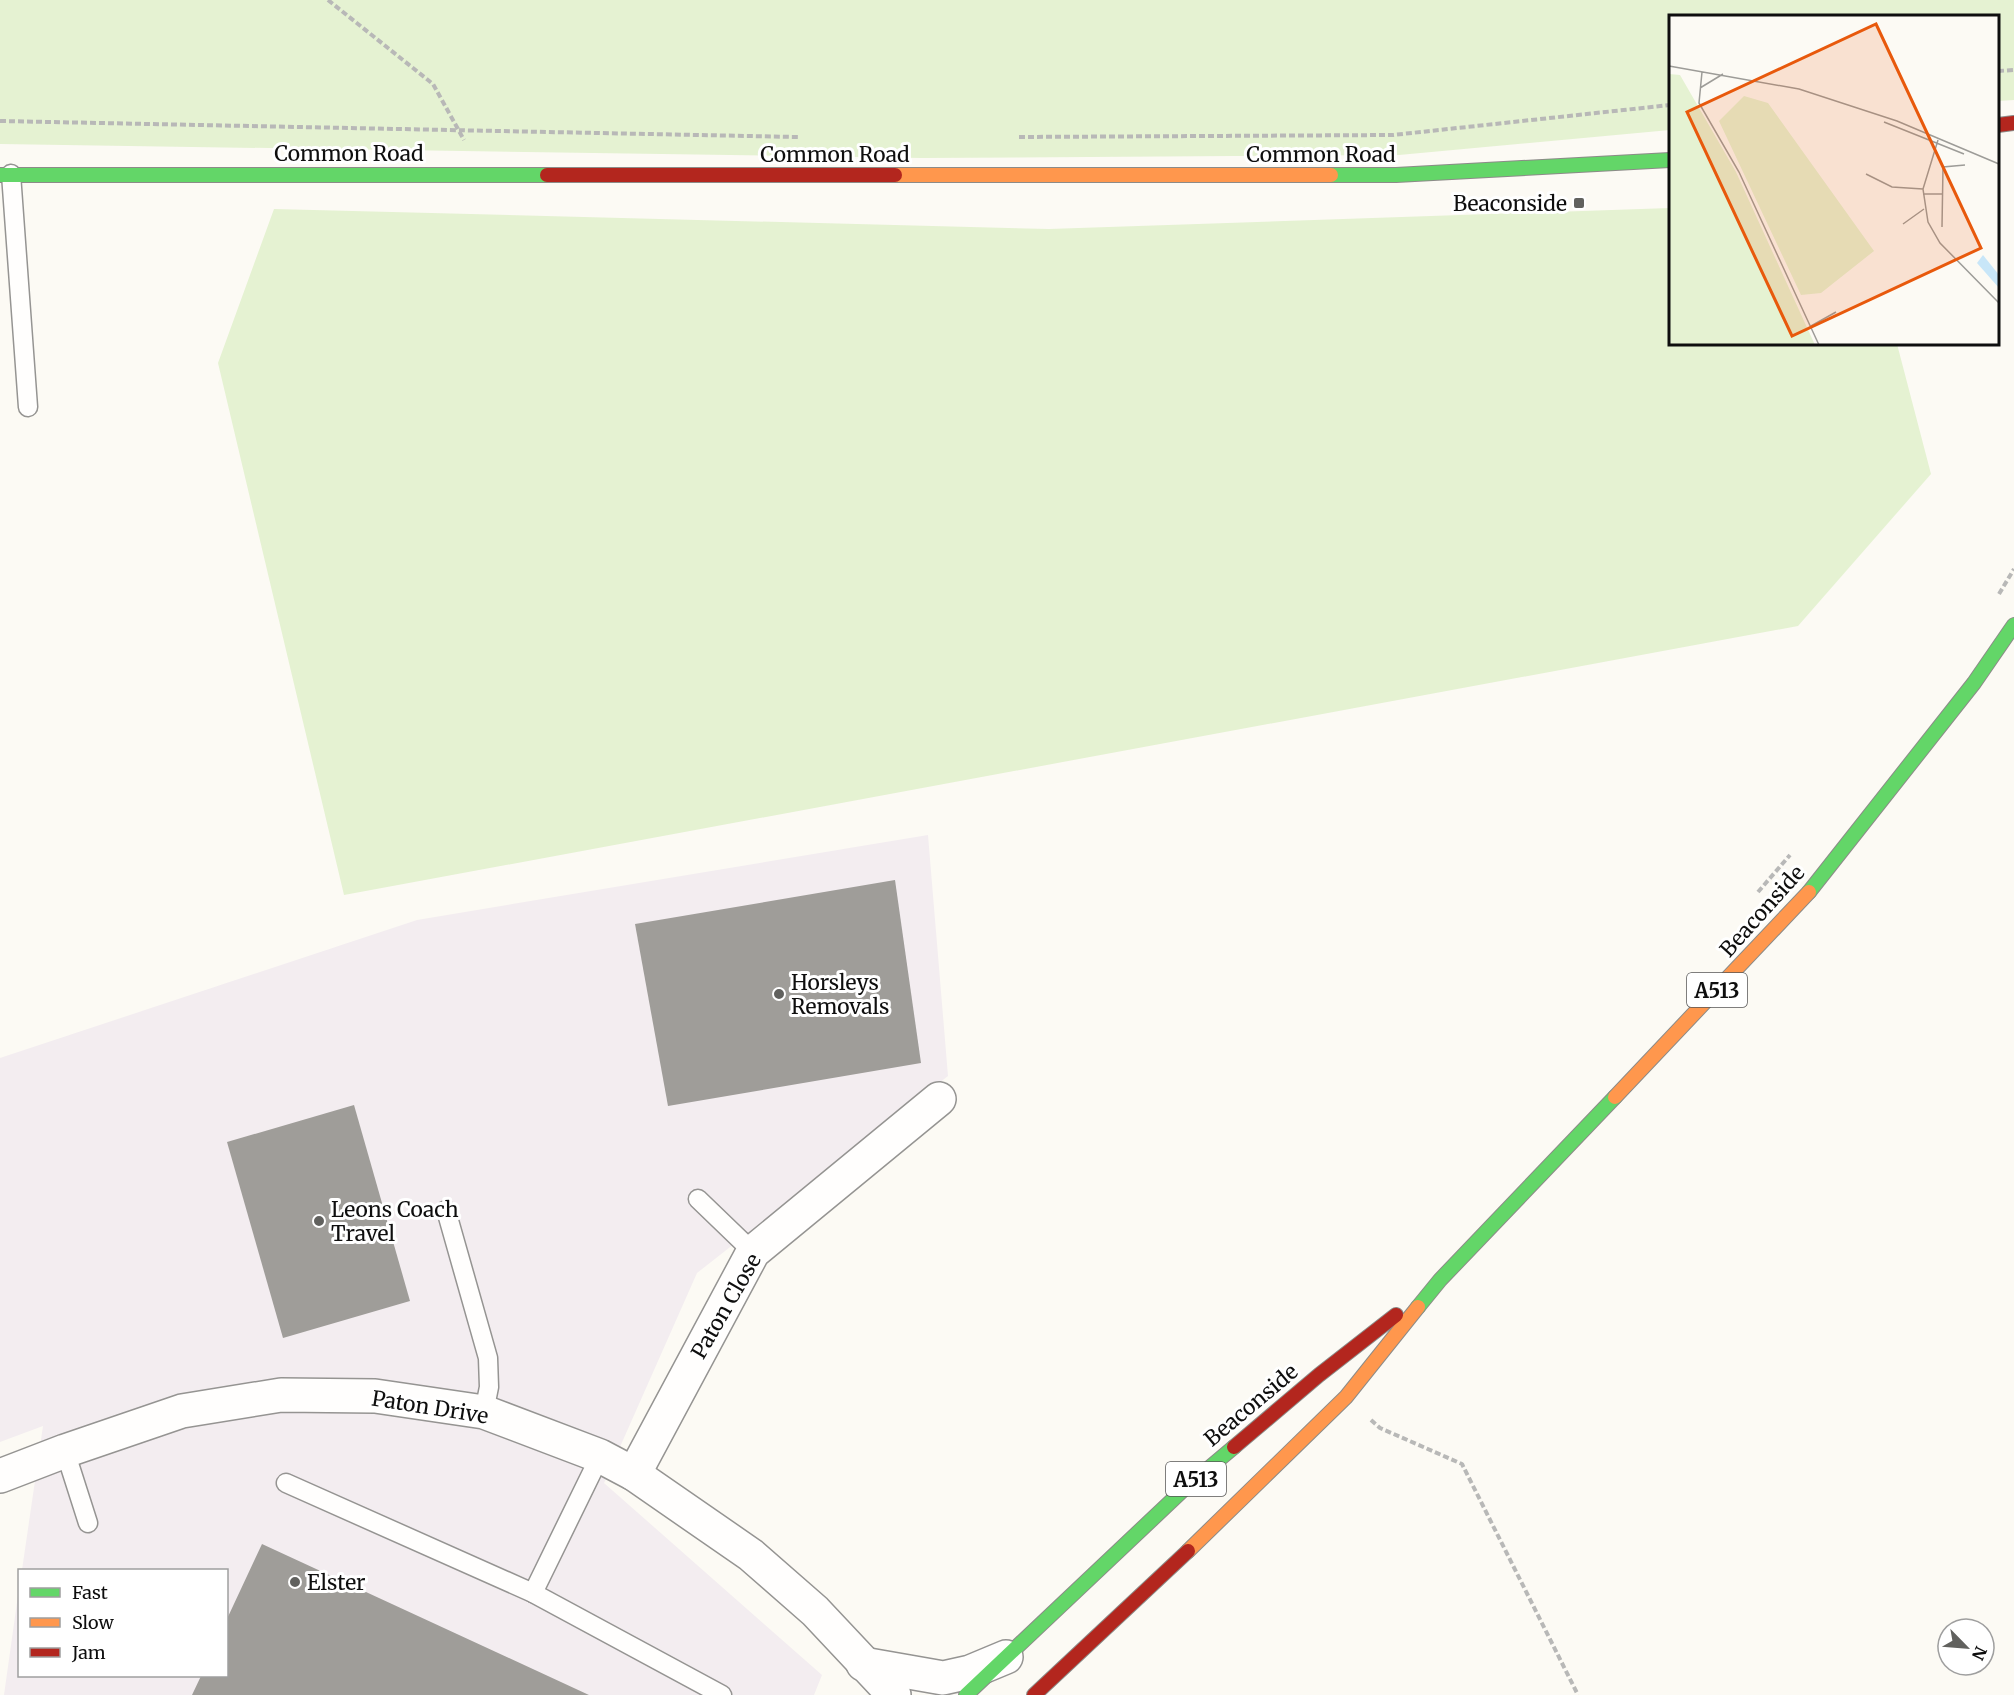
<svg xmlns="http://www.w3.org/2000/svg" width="2014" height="1695" font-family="Merriweather,serif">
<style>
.industrial{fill:#f3edf0}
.green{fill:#e5f2d2}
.building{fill:#9f9d99}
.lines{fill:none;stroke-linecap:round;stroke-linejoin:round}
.lane-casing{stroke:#959492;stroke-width:21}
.street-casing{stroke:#959492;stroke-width:36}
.fast-casing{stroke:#8c8b88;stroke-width:16}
.slow-casing{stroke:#8c8b88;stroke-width:16}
.jam-casing{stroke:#8c8b88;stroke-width:16}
.path{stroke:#b8b8b7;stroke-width:4;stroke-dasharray:6 3;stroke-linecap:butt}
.lane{stroke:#fffefd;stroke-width:18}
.street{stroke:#fffefd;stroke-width:33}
.fast{stroke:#63d668;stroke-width:14}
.slow{stroke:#ff974d;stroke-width:14}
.jam{stroke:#b3261e;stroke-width:14}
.poi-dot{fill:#61615e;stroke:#fff;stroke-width:2}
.labels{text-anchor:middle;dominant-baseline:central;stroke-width:6;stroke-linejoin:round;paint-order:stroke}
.shield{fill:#fff;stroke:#565656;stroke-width:1.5}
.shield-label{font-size:20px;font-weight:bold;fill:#0e0e0e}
.street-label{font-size:21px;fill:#0e0e0e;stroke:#fff}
.poi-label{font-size:21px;fill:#0e0e0e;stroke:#fff;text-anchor:start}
.inset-road{fill:none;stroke:#9d9c98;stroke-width:1.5}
.view{fill:#e8590c;fill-opacity:0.15;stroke:#e8590c;stroke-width:3}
.inset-edge{fill:none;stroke:#0e0e0e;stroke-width:3}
</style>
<rect width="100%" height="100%" fill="#fcfaf4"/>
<polygon class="industrial" points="928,835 948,1076 697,1273 604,1483 822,1675 814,1695 4,1695 19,1588 20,1676 226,1676 226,1570 22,1570 43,1426 0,1442 0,1058 417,920"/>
<g class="green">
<polygon points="0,0 2014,0 2014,100 1998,101 1998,16 1670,16 1670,130 1399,155 922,158 0,144"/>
<polygon points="1670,208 1670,344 1897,344 1931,474 1798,626 344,895 218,363 274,209 1049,229"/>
</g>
<g class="building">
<polygon points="895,880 921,1063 668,1106 635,924"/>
<polygon points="354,1105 410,1301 283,1338 227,1142"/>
<polygon points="262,1544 589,1695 192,1695 201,1676 226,1676 226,1621"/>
</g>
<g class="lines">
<defs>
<g id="lane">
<polyline points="11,174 28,407"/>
<polyline points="698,1199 753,1252"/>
<polyline points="446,1210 488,1358 489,1387 484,1412"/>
<polyline points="65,1451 88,1523"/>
<polyline points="286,1483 533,1593 722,1695"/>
<polyline points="533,1593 600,1456"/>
</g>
<g id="street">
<polyline points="634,1474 753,1252 939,1099"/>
<polyline points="0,1476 65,1451 182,1411 281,1395 375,1396 484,1412 600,1456 634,1474 751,1555 815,1611 894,1695"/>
<polyline points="863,1664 943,1678 970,1672 1006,1657"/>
</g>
<g id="fast">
<polyline points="0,175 547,175"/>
<polyline points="1331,175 1396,175 1670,160"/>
<polyline points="1809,892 1974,683 2014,625"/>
<polyline points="1418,1307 1440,1280 1615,1097"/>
<polyline points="966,1695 1183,1490 1234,1447"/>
</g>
<g id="slow">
<polyline points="895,175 1331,175"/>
<polyline points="1615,1097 1809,892"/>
<polyline points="1188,1551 1346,1397 1418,1307"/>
</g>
<g id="jam">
<polyline points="1998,125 2014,123"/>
<polyline points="547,175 895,175"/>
<polyline points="1234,1447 1319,1375 1396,1315"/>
<polyline points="1034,1695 1188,1551"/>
</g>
</defs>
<use href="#lane" class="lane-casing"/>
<use href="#street" class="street-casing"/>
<use href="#fast" class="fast-casing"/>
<use href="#slow" class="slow-casing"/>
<use href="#jam" class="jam-casing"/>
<g class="path">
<polyline points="328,0 433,84 464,140"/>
<polyline points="1998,71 2014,70"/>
<polyline points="0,121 798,137"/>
<polyline points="1019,137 1393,135 1670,105"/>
<polyline points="1999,594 2014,569"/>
<polyline points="1758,892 1790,855"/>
<polyline points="1371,1420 1380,1428 1462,1464 1578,1695"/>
</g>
<use href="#lane" class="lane"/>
<use href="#street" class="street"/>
<use href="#fast" class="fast"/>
<use href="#slow" class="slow"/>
<use href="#jam" class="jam"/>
</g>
<g class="poi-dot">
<rect x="1573" y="197" width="12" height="12" rx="3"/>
<circle cx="779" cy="994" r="6"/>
<circle cx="319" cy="1221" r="6"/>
<circle cx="295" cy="1582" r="6"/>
</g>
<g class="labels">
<g class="shield">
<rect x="1687" y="973" width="60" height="34" rx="4.5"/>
<rect x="1166" y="1462" width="60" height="34" rx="4.5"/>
</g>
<g class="shield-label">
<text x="1717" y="990">A513</text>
<text x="1196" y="1479">A513</text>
</g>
<g class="street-label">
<text x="349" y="153">Common Road</text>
<text x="835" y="154">Common Road</text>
<text x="1321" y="154">Common Road</text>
<text transform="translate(1762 911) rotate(-48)">Beaconside</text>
<text transform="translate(726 1306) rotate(-60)">Paton Close</text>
<text transform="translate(1251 1405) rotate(-40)">Beaconside</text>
<text transform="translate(430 1407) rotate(9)">Paton Drive</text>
</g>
<g class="poi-label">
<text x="1567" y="203" text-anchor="end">Beaconside</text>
<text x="791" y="982">Horsleys<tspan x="791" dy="24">Removals</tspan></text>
<text x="331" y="1209">Leons Coach<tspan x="331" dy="24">Travel</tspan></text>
<text x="307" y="1582">Elster</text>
</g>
</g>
<g transform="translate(1669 15)">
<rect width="330" height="330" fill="#fcfaf4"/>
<path d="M0,59l11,1 56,97 79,173h-146zM75,81l24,7 106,148 -53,42 -20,2 -82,-174z" fill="#e5f2d2"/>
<path d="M314,240l16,20v13l-22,-25z" fill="#c8e6f8"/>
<path class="inset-road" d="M0,51l130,23 98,32 102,43M33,57l-3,31 40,69 80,173M31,73l23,-14M215,107l80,32M269,125l-15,49 5,33 12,21 59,60M197,159l26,13 31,2M254,179h19M234,209l21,-15M273,212l1,-60 22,-2M142,311l25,-14"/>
<path class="view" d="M207,9l105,224 -189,88 -105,-224z"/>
<rect width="330" height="330" class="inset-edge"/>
</g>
<rect x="18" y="1569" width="210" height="108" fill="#ffffff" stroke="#9f9f9f" stroke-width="1.5"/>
<rect x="30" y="1588" width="30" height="9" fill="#63d668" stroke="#9f9f9f" stroke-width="1.5"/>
<text x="72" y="1599" font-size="18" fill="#0e0e0e">Fast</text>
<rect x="30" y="1618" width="30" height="9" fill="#ff974d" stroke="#9f9f9f" stroke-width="1.5"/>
<text x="72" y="1629" font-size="18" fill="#0e0e0e">Slow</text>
<rect x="30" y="1648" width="30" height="9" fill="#b3261e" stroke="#9f9f9f" stroke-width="1.5"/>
<text x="72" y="1659" font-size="18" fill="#0e0e0e">Jam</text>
<g transform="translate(1966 1647) rotate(115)"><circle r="28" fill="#ffffff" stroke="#9f9f9f" stroke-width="1.5"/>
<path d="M0-4.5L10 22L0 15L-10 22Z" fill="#61615e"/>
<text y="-9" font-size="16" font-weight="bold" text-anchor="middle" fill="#0e0e0e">N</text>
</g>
</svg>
